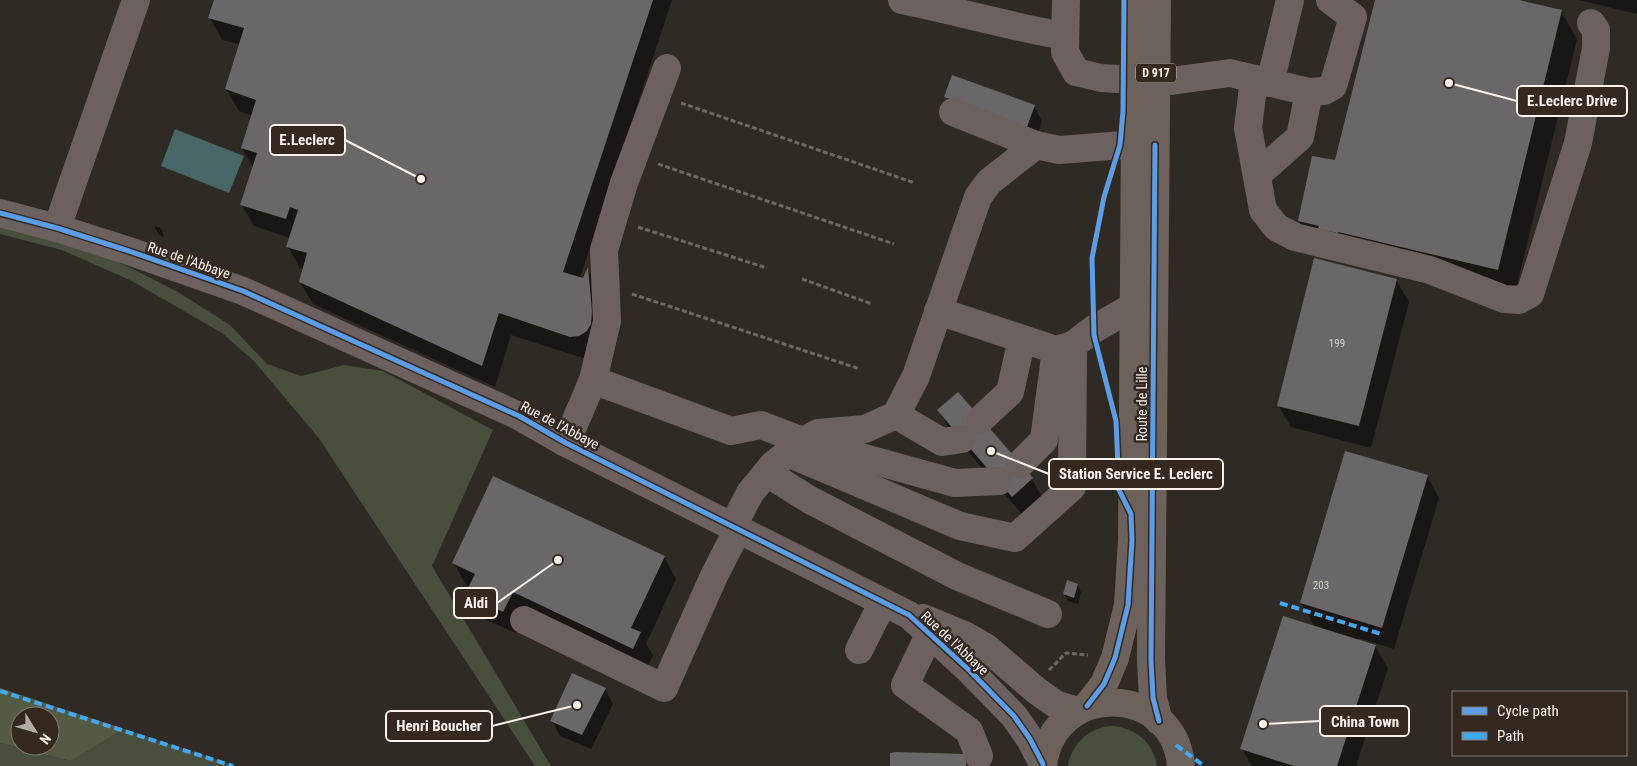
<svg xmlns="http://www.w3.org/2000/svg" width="1637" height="766" font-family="'Roboto Condensed',sans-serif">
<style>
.green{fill:#484f3d}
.forest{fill:#535b45;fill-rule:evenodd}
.water{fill:#476768}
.shadow{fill:#0007}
.building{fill:#6b6668}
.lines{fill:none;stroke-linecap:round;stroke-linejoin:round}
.path{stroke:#6f6764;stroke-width:3;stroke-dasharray:5 2.5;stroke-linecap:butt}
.minor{stroke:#6c615e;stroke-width:28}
.major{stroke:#6d615b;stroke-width:28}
.quiet{stroke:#3fa9f5;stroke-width:4;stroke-dasharray:8 4;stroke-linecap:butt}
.cycleway-casing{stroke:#35291f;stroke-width:8}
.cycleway{stroke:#5a9eea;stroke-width:5}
.labels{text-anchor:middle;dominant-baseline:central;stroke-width:5;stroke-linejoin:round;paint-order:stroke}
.number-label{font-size:11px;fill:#d6cfca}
.shield{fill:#35291f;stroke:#bfb6ae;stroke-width:1}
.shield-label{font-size:12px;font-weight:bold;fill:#faf2eb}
.street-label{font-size:14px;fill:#faf2eb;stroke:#35291f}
.leader{fill:none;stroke:#faf2eb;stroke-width:2}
.callout-dot{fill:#faf2eb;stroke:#35291f;stroke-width:2}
.callout{fill:#35291f;stroke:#faf2eb;stroke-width:2}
.callout-label{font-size:15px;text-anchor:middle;font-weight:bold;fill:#faf2eb}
</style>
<rect width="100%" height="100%" fill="#302a24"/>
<g class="green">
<polygon points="0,225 101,253 178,292 230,325 267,364 301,376 344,365 383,371 493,430 432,566 551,766 535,766 318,437 254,361 222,333 132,281 62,250 0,234"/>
<path d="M1111,726c24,1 42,16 46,40h-89c3,-22 21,-38 43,-40z"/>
<polygon points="124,729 236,766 0,766 0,743 71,761"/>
</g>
<path class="forest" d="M0,688l124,41 -53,32 -71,-18zM20,716h30v30h-30z"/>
<polygon class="water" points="175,129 244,156 229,193 161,166"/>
<g class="shadow">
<polygon points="216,0 672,0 580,278 584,280 588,270 600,290 592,358 583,358 511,335 495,387 313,304 300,282 304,270 300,268 288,247 290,238 254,226 241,204 253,168 242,148 253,116 239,111 226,89 240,44 222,40 210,18"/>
<polygon points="1376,0 1513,0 1561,11 1577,39 1514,297 1315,249 1299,221 1336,162"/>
<polygon points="1579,0 1637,0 1637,14"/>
<polygon points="946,97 1034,106 1042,121 1035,141 954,112"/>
<polygon points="155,226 161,228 164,237 159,235 155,228"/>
<polygon points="1396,280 1409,302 1371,448 1291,427 1278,405"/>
<polygon points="939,410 1032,479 1044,501 1025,518 951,432"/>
<polygon points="1427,476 1439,498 1394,649 1359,638 1358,641 1375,646 1388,668 1356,766 1252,766 1242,749 1315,627 1301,603"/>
<polygon points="664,557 676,579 646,644 653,655 646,670 526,613 515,633 479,616 467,594 470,587 466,585 454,563"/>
<polygon points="1077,585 1081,592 1078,604 1068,601 1064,594"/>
<polygon points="605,689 613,704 591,749 560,736 552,721"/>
</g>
<g class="building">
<polygon points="214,0 653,0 563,272 583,278 588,267 592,311 591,324 587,331 579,336 570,337 499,313 482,366 299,282 307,253 286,247 298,210 290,207 286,219 240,205 257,153 241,148 256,100 225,89 244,28 208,18"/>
<polygon points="1375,0 1519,0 1562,10 1498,270 1338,232 1338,233 1318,229 1319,226 1298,221 1312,156 1335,160"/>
<polygon points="952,75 1035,105 1027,127 944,97"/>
<polygon points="1314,258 1397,279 1359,426 1277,406"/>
<polygon points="958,392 1033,478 1012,497 937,410"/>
<polygon points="1345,451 1428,475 1382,628 1300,603"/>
<polygon points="493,476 665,556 631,628 641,632 633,649 513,592 503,612 465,594 475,574 452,563"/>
<polygon points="1067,580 1078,584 1074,598 1063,594"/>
<polygon points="1283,616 1376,645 1337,766 1294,766 1240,749"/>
<polygon points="572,673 606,688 582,735 550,721"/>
<polygon points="896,752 967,754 966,766 890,766 890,753"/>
</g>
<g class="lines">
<g class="path">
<polyline points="681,103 915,183"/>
<polyline points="658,164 894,244"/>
<polyline points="638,227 767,268"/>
<polyline points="802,279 872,304"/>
<polyline points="632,294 860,369"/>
<polyline points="1049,670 1066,653 1088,655"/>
</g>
<g class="minor">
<path d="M902,0c55,11 108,27 163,36"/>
<polyline points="1066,0 1065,52 1076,72 1101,78 1136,80"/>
<polyline points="1254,79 1248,128 1263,210 1276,227 1295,237 1430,270 1504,299 1519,300 1530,294 1578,143 1596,48 1596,30 1591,23"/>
<polyline points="1156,83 1230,73 1309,92 1324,91 1333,86 1353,17 1330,0"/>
<polyline points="1270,83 1290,0"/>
<polyline points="953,112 1036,145 1059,150 1136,144"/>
<polyline points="1257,175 1300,137 1309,92"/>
<polyline points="0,213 57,228 129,251 243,291 519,416 566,443 909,615 968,669 1014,716 1030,739 1043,764"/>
<polyline points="57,228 136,0"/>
<polyline points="938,311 1056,350 1073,345 1094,329 1134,306"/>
<polyline points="593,380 607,321 604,250 624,183 667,68"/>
<polyline points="896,415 942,442 962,439"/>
<polyline points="981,419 1010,392 1022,339"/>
<polyline points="566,443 593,380 731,431 761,425 803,441 955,483 999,481"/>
<polyline points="788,453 960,526 1015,538 1072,487 1073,345"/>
<polyline points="1020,464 1044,440 1056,350"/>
<polyline points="767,473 810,500 957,576 1048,614"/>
<polyline points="733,526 750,493 773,465 803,441 818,433 865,429 896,415 916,376 978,197 989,182 1036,145"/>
<polyline points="923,618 966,636 987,648 1037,691 1057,705 1078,711"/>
<polyline points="524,620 664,688 714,576 738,529"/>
<polyline points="930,633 905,685 969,731 979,756"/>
<polyline points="859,650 883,602"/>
</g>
<g class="major">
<polyline points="1157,0 1151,660 1153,698 1159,721"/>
<polyline points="1087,706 1104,684 1115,658 1128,605 1132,540 1136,0"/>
<path d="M1043,766c9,-85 131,-84 138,0"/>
</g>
<g class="quiet">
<polyline points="1280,603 1381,634"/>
<polyline points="0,691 233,766"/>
<polyline points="1176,745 1204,766"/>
</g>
<defs>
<g id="cycleway">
<polyline points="1155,145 1151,660 1153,698 1159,721"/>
<polyline points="0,213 57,228 129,251 243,291 519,416 566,443 909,615 968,669 1014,716 1030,739 1043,764"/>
<polyline points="1087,706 1104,684 1115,658 1128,605 1132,540 1131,514 1119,490 1116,421 1094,335 1092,258 1104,197 1120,145 1123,111 1124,0"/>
</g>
</defs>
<use href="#cycleway" class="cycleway-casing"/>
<use href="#cycleway" class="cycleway"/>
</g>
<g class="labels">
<g class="number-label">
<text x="1337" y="343">199</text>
<text x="1321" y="585">203</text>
</g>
<rect class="shield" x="1136" y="63.5" width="40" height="19" rx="4"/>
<g class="shield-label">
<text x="1156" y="73">D 917</text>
</g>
<g class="street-label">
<text transform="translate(189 260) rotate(19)">Rue de l'Abbaye</text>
<text transform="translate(1142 404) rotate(-90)">Route de Lille</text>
<text transform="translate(560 425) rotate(28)">Rue de l'Abbaye</text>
<text transform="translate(955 643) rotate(43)">Rue de l'Abbaye</text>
</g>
</g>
<path class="leader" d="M1449 83L1517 101M421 179L345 140M991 451L1049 474M558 560L497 603M1263 724L1320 721M577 705L492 726"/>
<g class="callout-dot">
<circle cx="1449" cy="83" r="5"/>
<circle cx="421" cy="179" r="5"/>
<circle cx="991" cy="451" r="5"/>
<circle cx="558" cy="560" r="5"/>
<circle cx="1263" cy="724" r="5"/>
<circle cx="577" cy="705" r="5"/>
</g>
<g class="callout">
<rect x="1517" y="86" width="110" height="30" rx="5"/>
<rect x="270" y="125" width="75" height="30" rx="5"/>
<rect x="1049" y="459" width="174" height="30" rx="5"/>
<rect x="454" y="588" width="43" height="30" rx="5"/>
<rect x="1320" y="706" width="89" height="30" rx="5"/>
<rect x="386" y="711" width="106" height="30" rx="5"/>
</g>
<g class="callout-label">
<text x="1572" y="106">E.Leclerc Drive</text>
<text x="307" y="145">E.Leclerc</text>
<text x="1136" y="479">Station Service E. Leclerc</text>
<text x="476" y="608">Aldi</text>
<text x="1365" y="727">China Town</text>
<text x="439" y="731">Henri Boucher</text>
</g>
<rect x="1452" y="691" width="175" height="65" fill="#35291f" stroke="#847971"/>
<rect x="1462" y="707" width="25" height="8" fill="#5a9eea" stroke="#847971"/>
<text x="1497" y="716" font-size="15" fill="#faf2eb">Cycle path</text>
<rect x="1462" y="732" width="25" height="8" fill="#3fa9f5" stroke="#847971"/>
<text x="1497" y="741" font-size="15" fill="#faf2eb">Path</text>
<g transform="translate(35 731) rotate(127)"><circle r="24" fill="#35291f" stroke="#847971"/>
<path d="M0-4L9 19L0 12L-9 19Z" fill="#b3aca5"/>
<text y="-8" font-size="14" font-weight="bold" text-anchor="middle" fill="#faf2eb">N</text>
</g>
</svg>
